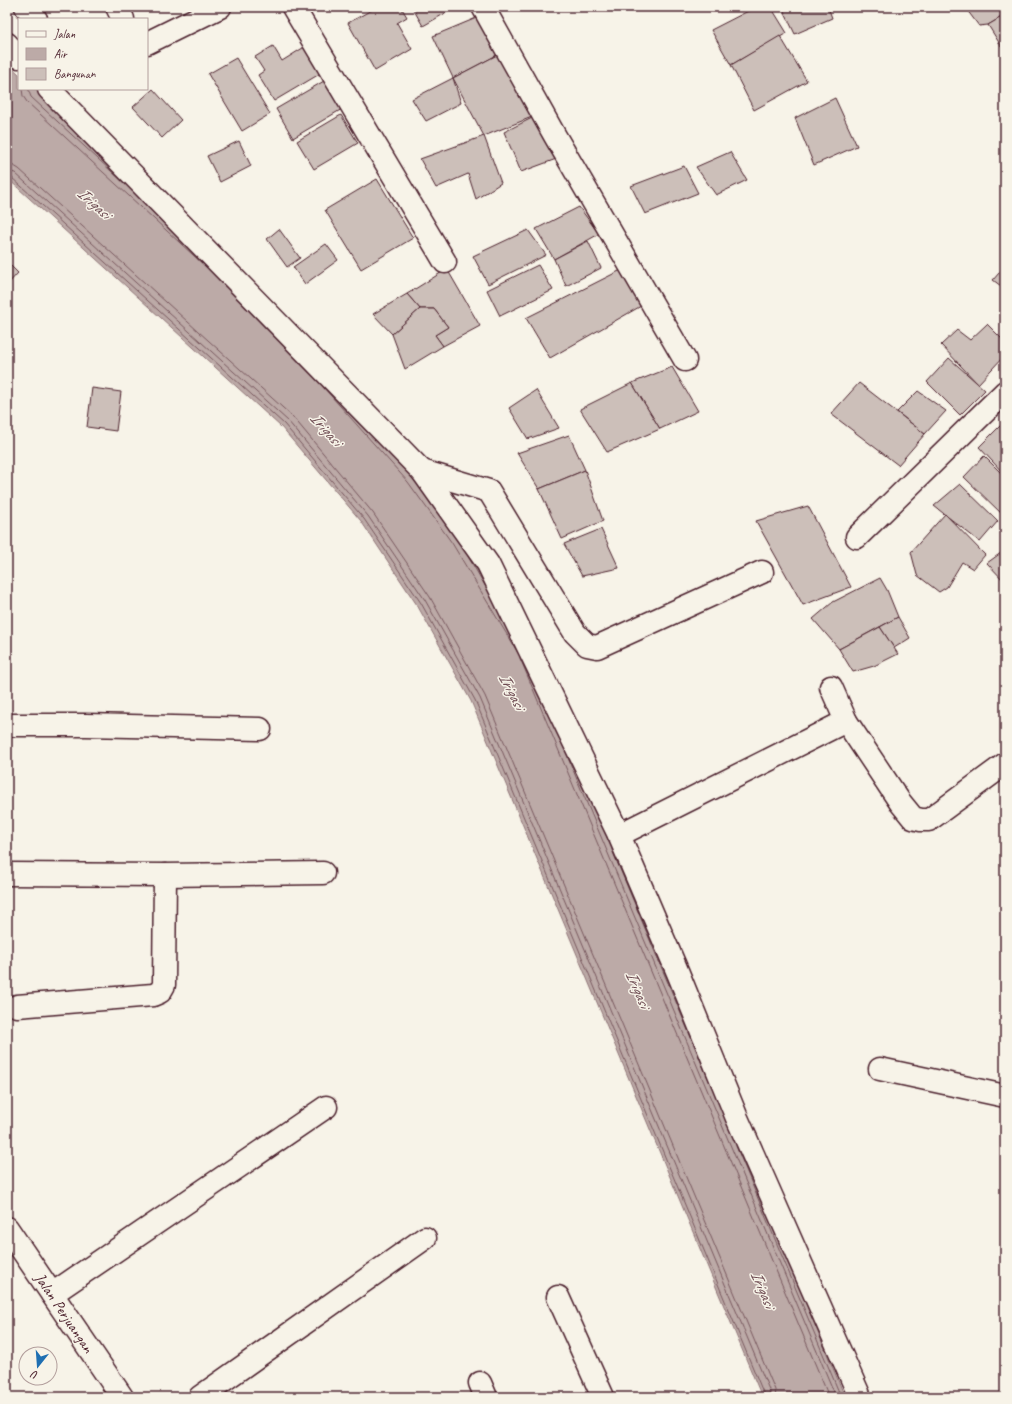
<svg xmlns="http://www.w3.org/2000/svg" width="1012" height="1404" font-family="Caveat,sans-serif">
<style>
.water{fill:#bcaaa7;stroke:#8e7275}
.lines{fill:none;stroke-linecap:round;stroke-linejoin:round}
.shore{stroke:#78575d;stroke-width:1}
.building{fill:#ccbfb9;stroke:#4a1f2b}
.minor-casing{stroke:#4a1f2b;stroke-width:25}
.major-casing{stroke:#4a1f2b;stroke-width:25}
.minor{stroke:#f7f3e8;stroke-width:22}
.major{stroke:#f7f3e8;stroke-width:22}
.labels{text-anchor:middle;dominant-baseline:central;stroke-width:3;stroke-linejoin:round;paint-order:stroke}
.street-label{font-size:16px;fill:#4a1f2b;stroke:#f7f3e8}
.water-label{font-size:17px;font-style:italic;fill:#6c4950;stroke:#f7f3e8}
</style>
<rect width="100%" height="100%" fill="#f7f3e8"/>
<filter id="ink" filterUnits="userSpaceOnUse"><feTurbulence type="fractalNoise" baseFrequency=".025" numOctaves="2"/><feDisplacementMap in="SourceGraphic" scale="8" xChannelSelector="R" yChannelSelector="G"/><feConvolveMatrix kernelMatrix="1 2 1 2 8 2 1 2 1" color-interpolation-filters="sRGB"/></filter>
<g filter="url(#ink)">
<polygon class="water" points="7,63 19,74 19,89 35,89 273,308 420,473 532,648 845,1397 762,1397 471,701 417,605 361,521 281,427 7,178"/>
<g class="lines">
<g class="shore">
<polyline points="22,89 23,96 27,102 205,266"/>
<polyline points="28,89 31,97 124,183"/>
<polyline points="7,165 14,166 19,169 293,417 373,513 430,597 485,696 775,1390 776,1397"/>
<polyline points="7,171 15,173 288,421 368,516 425,600 480,698 770,1392 770,1397"/>
<polyline points="7,176 11,177 284,424 364,519 421,603 475,700 765,1397"/>
<polyline points="323,387 408,482 452,543 518,653"/>
<polyline points="466,553 487,589"/>
<polyline points="520,658 829,1397"/>
<polyline points="568,758 836,1397"/>
<polyline points="612,850 708,1078"/>
<polyline points="736,1146 841,1397"/>
</g>
</g>
<g class="building">
<polygon points="377,7 401,7 407,17 397,23 412,49 375,71 348,23"/>
<polygon points="412,7 456,7 423,26"/>
<polygon points="756,7 771,7 787,33 731,65 711,30"/>
<polygon points="782,7 828,7 832,18 795,34"/>
<polygon points="969,7 1005,7 1005,15 988,25 979,26 967,10"/>
<polygon points="486,14 499,54 453,78 433,36"/>
<polygon points="1005,15 1005,52 988,25"/>
<polygon points="780,36 807,81 754,110 731,65"/>
<polygon points="273,46 282,61 306,46 323,72 274,101 258,75 264,71 255,57"/>
<polygon points="499,54 542,113 484,136 453,78"/>
<polygon points="236,58 270,114 242,131 208,74"/>
<polygon points="453,78 461,103 426,121 412,99"/>
<polygon points="324,81 342,109 293,138 276,109"/>
<polygon points="153,89 181,120 162,138 133,107"/>
<polygon points="835,98 857,146 814,165 795,118"/>
<polygon points="542,113 559,158 521,172 504,132"/>
<polygon points="341,115 358,143 314,169 297,141"/>
<polygon points="484,136 501,183 476,199 468,174 436,188 420,159"/>
<polygon points="239,141 251,166 220,182 207,156"/>
<polygon points="730,152 747,180 716,195 696,167"/>
<polygon points="684,166 698,193 645,214 631,186"/>
<polygon points="377,179 413,238 361,269 325,210"/>
<polygon points="579,207 599,234 554,259 536,229"/>
<polygon points="279,229 300,258 287,267 267,239"/>
<polygon points="528,230 546,255 488,284 473,256"/>
<polygon points="588,241 601,268 566,286 554,259"/>
<polygon points="326,244 338,260 305,284 293,267"/>
<polygon points="7,262 18,273 7,285"/>
<polygon points="538,265 553,290 500,316 487,290"/>
<polygon points="1005,266 1005,289 993,280"/>
<polygon points="447,269 480,326 443,346 435,335 448,327 434,309 420,309 407,294"/>
<polygon points="621,270 641,306 550,358 526,318"/>
<polygon points="407,294 420,309 392,334 373,314"/>
<polygon points="420,309 434,309 448,327 435,335 443,346 405,369 392,334"/>
<polygon points="987,324 1005,342 1005,355 978,384 941,345 957,330 970,340"/>
<polygon points="949,358 985,390 960,415 927,382"/>
<polygon points="672,367 698,411 660,429 632,383"/>
<polygon points="632,383 660,429 607,452 580,409"/>
<polygon points="859,383 925,434 898,465 831,414"/>
<polygon points="92,388 121,392 116,431 87,427"/>
<polygon points="536,390 559,428 528,439 509,408"/>
<polygon points="918,391 946,411 925,434 897,412"/>
<polygon points="1005,421 1005,475 979,447"/>
<polygon points="569,435 585,470 539,489 517,453"/>
<polygon points="984,456 1005,477 1005,517 964,477"/>
<polygon points="585,470 603,521 562,539 539,489"/>
<polygon points="960,484 998,521 980,542 934,506"/>
<polygon points="808,506 851,587 803,605 756,521"/>
<polygon points="945,514 985,555 973,569 962,562 947,587 939,592 917,575 911,552"/>
<polygon points="601,529 619,568 582,576 564,544"/>
<polygon points="1005,550 1005,582 987,563"/>
<polygon points="880,578 887,590 898,617 839,649 813,619 833,602"/>
<polygon points="898,617 910,638 894,648 880,627"/>
<polygon points="880,627 898,654 874,666 853,672 839,649"/>
</g>
<g class="lines">
<defs>
<g id="minor">
<polyline points="26,7 36,19"/>
<polyline points="117,7 123,19"/>
<polyline points="293,7 445,262"/>
<polyline points="483,7 555,136 685,360"/>
<polyline points="147,43 220,7"/>
<polyline points="7,44 19,57"/>
<polyline points="49,89 422,471 488,564 619,835 678,973 737,1118 860,1397"/>
<polyline points="422,471 489,491 575,633 587,645 597,647 762,572"/>
<polyline points="857,537 1005,392"/>
<polyline points="831,687 846,721"/>
<polyline points="7,725 86,725 260,729"/>
<polyline points="619,835 846,721 900,802 913,818 921,820 929,820 1005,764"/>
<polyline points="7,874 165,875 323,873"/>
<polyline points="17,1006 153,995 160,992 164,985 165,875"/>
<polyline points="880,1069 1005,1096"/>
<polyline points="52,1294 326,1107"/>
<polyline points="558,1297 603,1397"/>
<polyline points="480,1383 486,1397"/>
<polyline points="200,1397 425,1238"/>
</g>
<polyline id="major" points="7,1228 122,1397"/>
</defs>
<use href="#minor" class="minor-casing"/>
<use href="#major" class="major-casing"/>
<use href="#minor" class="minor"/>
<use href="#major" class="major"/>
</g>
</g>
<g class="labels">
<g class="street-label">
<text transform="translate(64 1313) rotate(56)">Jalan Perjuangan</text>
</g>
<g class="water-label">
<text transform="translate(94 203) rotate(42)">Irigasi</text>
<text transform="translate(326 429) rotate(48)">Irigasi</text>
<text transform="translate(512 691) rotate(63)">Irigasi</text>
<text transform="translate(638 989) rotate(67)">Irigasi</text>
<text transform="translate(763 1289) rotate(67)">Irigasi</text>
</g>
</g>
<rect width="1012" height="1404" fill="none" stroke="#f7f3e8" stroke-width="24"/>
<rect x="12" y="12" width="988" height="1380" fill="none" stroke="#4a1f2b" stroke-width="1.5" filter="url(#ink)"/>
<rect x="18" y="18" width="130" height="72" fill="#f7f3e8" stroke="#b29e9c"/>
<rect x="26" y="31" width="20" height="6" fill="#f7f3e8" stroke="#b29e9c"/>
<text x="54" y="38" font-size="12" fill="#4a1f2b">Jalan</text>
<rect x="26" y="48" width="20" height="12" fill="#bcaaa7" stroke="#b29e9c"/>
<text x="54" y="58" font-size="12" fill="#4a1f2b">Air</text>
<rect x="26" y="68" width="20" height="12" fill="#ccbfb9" stroke="#b29e9c"/>
<text x="54" y="78" font-size="12" fill="#4a1f2b">Bangunan</text>
<g transform="translate(38 1366) rotate(197)"><circle r="19" fill="#f7f3e8" stroke="#b29e9c"/>
<path d="M0-3L7 15L0 10L-7 15Z" fill="#1f6fb2"/>
<text y="-6" font-size="11" font-weight="bold" text-anchor="middle" fill="#4a1f2b">U</text>
</g>
</svg>
